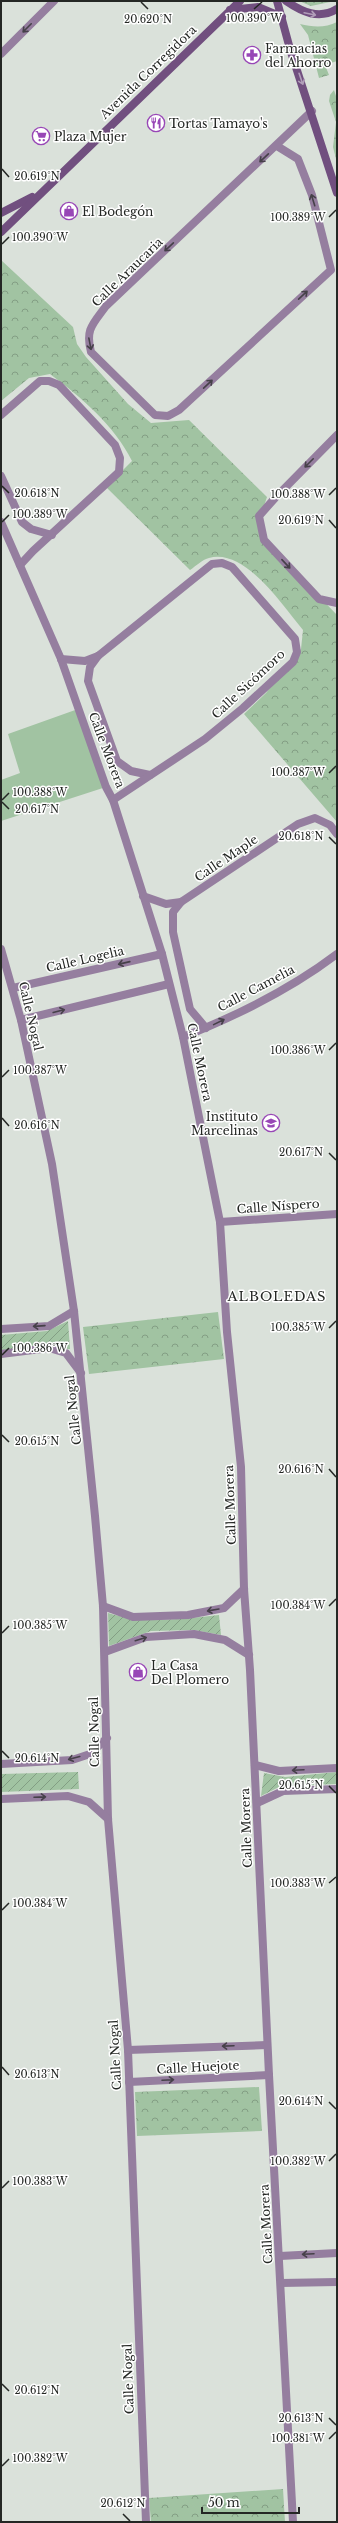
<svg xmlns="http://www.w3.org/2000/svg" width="338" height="2523" font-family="'Libre Baskerville',serif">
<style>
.grass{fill:url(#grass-dots)}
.park{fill:url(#park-crowns)}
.garden{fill:url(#garden-furrows)}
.pitch{fill:#a1c3a2}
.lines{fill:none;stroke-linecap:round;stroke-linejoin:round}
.street{stroke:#957e9f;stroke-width:8}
.secondary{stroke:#714f7f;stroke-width:8}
.oneway{stroke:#b19eb9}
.oneway2{stroke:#464149}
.ticks{fill:none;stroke:#242724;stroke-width:1.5}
.labels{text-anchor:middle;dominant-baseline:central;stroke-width:3;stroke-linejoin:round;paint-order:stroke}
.poi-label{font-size:12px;fill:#242724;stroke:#fff;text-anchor:start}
.street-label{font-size:12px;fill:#242724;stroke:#fff}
.neighbourhood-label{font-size:13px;letter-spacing:1px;fill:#242724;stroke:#fff}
.ticks-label{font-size:10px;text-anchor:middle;fill:#242724;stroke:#fff;stroke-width:3;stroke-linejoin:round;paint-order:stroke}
</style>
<defs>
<pattern id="grass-dots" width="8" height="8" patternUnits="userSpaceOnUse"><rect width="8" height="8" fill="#a1c3a2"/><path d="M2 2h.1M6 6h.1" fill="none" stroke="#839e84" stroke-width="1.8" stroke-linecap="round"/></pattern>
<pattern id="park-crowns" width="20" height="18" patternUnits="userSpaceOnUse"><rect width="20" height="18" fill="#a1c3a2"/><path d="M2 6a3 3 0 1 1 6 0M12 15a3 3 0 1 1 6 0" fill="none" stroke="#839e84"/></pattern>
<pattern id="garden-furrows" width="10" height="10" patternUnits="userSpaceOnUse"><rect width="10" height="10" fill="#a1c3a2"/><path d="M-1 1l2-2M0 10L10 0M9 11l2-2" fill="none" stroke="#839e84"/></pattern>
</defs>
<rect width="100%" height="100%" fill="#dae1da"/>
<polygon class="grass" points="299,1 335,1 311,6"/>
<g class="park">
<path d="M337,22v39l-12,4 4,10 -10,3 -11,-43 -8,-11c13,3 25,4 37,-2z"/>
<polygon points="334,90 337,99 337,163 333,147 336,122 329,101 330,95"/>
<path d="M1,260l72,67 4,17 9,13 42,47 23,19 38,-3 78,77 -5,15v25l75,78v207l-93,-108 22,-21 35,-44 2,-19c-21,-25 -58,-82 -94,-72 -6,1 -13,8 -19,12l-84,-83 26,-26c-17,-35 -51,-64 -82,-87l-21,4 -28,23z"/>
<polygon points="218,1312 224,1359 89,1374 83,1327"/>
<polygon points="259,2087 262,2131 137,2136 135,2092"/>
<polygon points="283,2489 285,2522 151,2522 149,2498"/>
</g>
<g class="garden">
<polygon points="68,1321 70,1349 1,1351 1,1335 47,1331"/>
<path d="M108,1613c37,11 73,6 111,2l2,20 -27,-5 -43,1 -42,15z"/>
<polygon points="78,1772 79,1789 1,1792 1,1774"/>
<polygon points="337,1772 337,1784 281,1786 261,1796 264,1773 285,1777"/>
</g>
<polygon class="pitch" points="78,709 106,787 1,821 1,780 20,773 8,734"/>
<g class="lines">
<g class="street">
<polyline points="1,54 54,1"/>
<path d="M277,146l21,13 14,36 19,75 -152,140 -11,6 -13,-1 -64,-63c-6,-23 2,-28 15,-46l206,-195"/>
<polyline points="1,415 40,381 49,381 59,385 115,445 120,458 119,472 33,551 20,565"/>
<polyline points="337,435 275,498 259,516 264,540 319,599 337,603"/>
<polyline points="1,476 22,522 31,529 52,535"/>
<polyline points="1,522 61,659 106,787 113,800 162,954 183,1037 220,1222 227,1332 241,1467 244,1589 250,1670 269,2075 293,2522"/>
<polyline points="98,656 90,667 88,681 117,761 131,771 150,775"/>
<polyline points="61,659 85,661 98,656 212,564 222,563 232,567 295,639 297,652 293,662 243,708 205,739 113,800"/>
<polyline points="143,896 166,904 181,902 298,824 315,818 330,825 337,834"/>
<polyline points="181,902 173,912 173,932 190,1009 206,1028"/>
<polyline points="1,949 21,1020 52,1164 74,1311 95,1516 103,1606 108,1819 128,2050 146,2522"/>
<polyline points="13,988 162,954"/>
<polyline points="21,1020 169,984"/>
<path d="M183,1037c53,-21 108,-48 154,-83"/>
<polyline points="220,1222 337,1214"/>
<polyline points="1,1329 49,1326 74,1311"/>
<polyline points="1,1354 49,1348 66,1353 81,1373"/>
<polyline points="103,1606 133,1617 188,1615 224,1608 244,1589"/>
<polyline points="105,1652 146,1637 194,1634 225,1640 249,1655"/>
<polyline points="1,1764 72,1760 90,1754 107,1738"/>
<polyline points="255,1765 279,1771 337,1768"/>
<polyline points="1,1799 68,1796 89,1802 108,1819"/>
<polyline points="257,1803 283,1791 337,1789"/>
<polyline points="128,2050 267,2045"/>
<polyline points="129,2082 269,2075"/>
<polyline points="280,2256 337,2253"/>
<polyline points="281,2283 337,2282"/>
</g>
<g class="secondary">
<polyline points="277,1 290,49 337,193"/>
<path d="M286,1c16,11 33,19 51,8"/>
<polyline points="230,10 258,7 282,17"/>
<polyline points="1,213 32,197"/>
<polyline points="1,232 240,1"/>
</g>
</g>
<defs><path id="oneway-shaft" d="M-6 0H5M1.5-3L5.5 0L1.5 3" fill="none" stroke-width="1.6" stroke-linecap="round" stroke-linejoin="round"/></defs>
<g class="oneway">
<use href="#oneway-shaft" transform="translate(310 14) rotate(12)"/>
<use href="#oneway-shaft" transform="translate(301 79) rotate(71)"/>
</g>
<g class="oneway2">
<use href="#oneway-shaft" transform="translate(27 28) rotate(135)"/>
<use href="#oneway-shaft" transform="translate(264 158) rotate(137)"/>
<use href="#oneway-shaft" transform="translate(313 200) rotate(-107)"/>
<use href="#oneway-shaft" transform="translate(169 247) rotate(137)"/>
<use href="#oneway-shaft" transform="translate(303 295) rotate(-43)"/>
<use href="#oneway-shaft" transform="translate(90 344) rotate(79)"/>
<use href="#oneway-shaft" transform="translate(208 384) rotate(-43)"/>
<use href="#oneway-shaft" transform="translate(309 463) rotate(135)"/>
<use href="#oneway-shaft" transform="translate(286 564) rotate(47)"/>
<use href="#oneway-shaft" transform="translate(124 963) rotate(167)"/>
<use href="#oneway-shaft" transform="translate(59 1011) rotate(-14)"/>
<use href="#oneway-shaft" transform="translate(219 1022) rotate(-26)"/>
<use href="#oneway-shaft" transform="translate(39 1326) rotate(176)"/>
<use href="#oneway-shaft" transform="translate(213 1610) rotate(170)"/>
<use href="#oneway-shaft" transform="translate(141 1639) rotate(-17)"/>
<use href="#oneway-shaft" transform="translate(74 1758) rotate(165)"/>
<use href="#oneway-shaft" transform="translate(298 1770) rotate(177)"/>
<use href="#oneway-shaft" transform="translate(40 1797) rotate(-2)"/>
<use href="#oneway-shaft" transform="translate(228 2046) rotate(178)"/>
<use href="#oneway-shaft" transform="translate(168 2080) rotate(-3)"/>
<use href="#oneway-shaft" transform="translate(308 2254) rotate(177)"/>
</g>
<path class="ticks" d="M141,2l7,7M254,9l8,-7M2,169l7,8M329,217l7,-7M2,244l7,-7M2,486l7,7M329,495l7,-7M329,520l7,8M2,522l7,-7M329,773l7,-7M2,800l7,-7M2,802l7,7M329,837l7,7M329,1050l7,-7M2,1077l7,-7M2,1118l7,8M329,1153l7,7M329,1328l7,-7M2,1355l7,-7M2,1435l7,7M329,1469l7,8M329,1606l7,-7M2,1633l7,-7M2,1751l7,7M329,1786l7,7M329,1883l7,-6M2,1910l7,-7M2,2067l7,8M329,2102l7,7M329,2161l7,-7M2,2188l7,-7M2,2384l7,7M329,2418l7,7M329,2439l7,-7M2,2466l7,-7M123,2514l7,7"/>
<defs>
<symbol id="pharmacy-ring" viewBox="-11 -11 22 22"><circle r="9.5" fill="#fff" stroke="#9847b6" stroke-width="1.5"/><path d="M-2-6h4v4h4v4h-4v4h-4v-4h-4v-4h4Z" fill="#9847b6"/></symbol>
<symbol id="restaurant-ring" viewBox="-11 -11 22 22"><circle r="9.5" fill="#fff" stroke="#9847b6" stroke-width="1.5"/><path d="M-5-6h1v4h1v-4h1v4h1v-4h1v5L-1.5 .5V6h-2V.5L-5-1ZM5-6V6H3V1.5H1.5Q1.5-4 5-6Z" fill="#9847b6"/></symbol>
<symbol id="supermarket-ring" viewBox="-11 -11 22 22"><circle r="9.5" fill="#fff" stroke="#9847b6" stroke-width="1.5"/><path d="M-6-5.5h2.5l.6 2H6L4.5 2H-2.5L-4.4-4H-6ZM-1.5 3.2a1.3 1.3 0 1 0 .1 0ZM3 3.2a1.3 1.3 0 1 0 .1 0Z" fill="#9847b6"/></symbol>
<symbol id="shop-ring" viewBox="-11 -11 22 22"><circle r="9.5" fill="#fff" stroke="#9847b6" stroke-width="1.5"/><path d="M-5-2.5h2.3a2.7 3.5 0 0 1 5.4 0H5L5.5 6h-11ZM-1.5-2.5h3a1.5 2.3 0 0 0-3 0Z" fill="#9847b6"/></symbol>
<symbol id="school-ring" viewBox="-11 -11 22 22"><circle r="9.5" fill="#fff" stroke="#9847b6" stroke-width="1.5"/><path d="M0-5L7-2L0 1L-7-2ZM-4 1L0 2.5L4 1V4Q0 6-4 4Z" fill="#9847b6"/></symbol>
</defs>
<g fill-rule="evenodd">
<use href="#pharmacy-ring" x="242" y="45" width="20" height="20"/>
<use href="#restaurant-ring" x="146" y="113" width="20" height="20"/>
<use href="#supermarket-ring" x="31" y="126" width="20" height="20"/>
<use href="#shop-ring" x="59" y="201" width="20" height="20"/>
<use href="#school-ring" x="261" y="1113" width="20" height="20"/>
<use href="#shop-ring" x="128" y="1662" width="20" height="20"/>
</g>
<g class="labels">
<g class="poi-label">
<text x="265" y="48">Farmacias<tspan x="265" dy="14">del Ahorro</tspan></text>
<text x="169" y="123">Tortas Tamayo's</text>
<text x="54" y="136">Plaza Mujer</text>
<text x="82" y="211">El Bodegón</text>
<text x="258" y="1116" text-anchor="end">Instituto<tspan x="258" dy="14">Marcelinas</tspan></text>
<text x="151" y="1665">La Casa<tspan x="151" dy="14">Del Plomero</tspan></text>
</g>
<g class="street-label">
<text transform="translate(148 72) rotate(-44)">Avenida Corregidora</text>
<text transform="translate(127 272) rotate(-44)">Calle Araucaria</text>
<text transform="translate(248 684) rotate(-43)">Calle Sicómoro</text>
<text transform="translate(107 750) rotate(69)">Calle Morera</text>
<text transform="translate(226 858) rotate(-34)">Calle Maple</text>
<text transform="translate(85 959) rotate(-13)">Calle Logelia</text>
<text transform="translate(256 988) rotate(-28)">Calle Camelia</text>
<text transform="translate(31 1016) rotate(77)">Calle Nogal</text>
<text transform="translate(200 1062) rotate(78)">Calle Morera</text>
<text transform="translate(278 1206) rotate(-4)">Calle Níspero</text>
<text transform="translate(73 1410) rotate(-96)">Calle Nogal</text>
<text transform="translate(230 1505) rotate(-92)">Calle Morera</text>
<text transform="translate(94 1732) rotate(-91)">Calle Nogal</text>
<text transform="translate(246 1828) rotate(-92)">Calle Morera</text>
<text transform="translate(115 2055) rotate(-93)">Calle Nogal</text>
<text transform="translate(198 2067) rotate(-3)">Calle Huejote</text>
<text transform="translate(266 2224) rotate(-93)">Calle Morera</text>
<text transform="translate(128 2379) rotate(-92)">Calle Nogal</text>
</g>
<g class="neighbourhood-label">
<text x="277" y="1296">ALBOLEDAS</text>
</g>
</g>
<g class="ticks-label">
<text x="254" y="22">100.390°W</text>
<text x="148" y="23">20.620°N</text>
<text x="37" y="180">20.619°N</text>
<text x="298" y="221">100.389°W</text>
<text x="40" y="241">100.390°W</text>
<text x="37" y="497">20.618°N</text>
<text x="298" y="498">100.388°W</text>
<text x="40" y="518">100.389°W</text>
<text x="301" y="524">20.619°N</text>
<text x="298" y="776">100.387°W</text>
<text x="40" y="796">100.388°W</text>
<text x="37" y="813">20.617°N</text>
<text x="301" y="840">20.618°N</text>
<text x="298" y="1054">100.386°W</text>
<text x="40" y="1074">100.387°W</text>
<text x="37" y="1129">20.616°N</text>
<text x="301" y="1156">20.617°N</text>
<text x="298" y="1331">100.385°W</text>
<text x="40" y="1352">100.386°W</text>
<text x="37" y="1445">20.615°N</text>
<text x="301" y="1473">20.616°N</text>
<text x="298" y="1609">100.384°W</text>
<text x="40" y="1629">100.385°W</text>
<text x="37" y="1762">20.614°N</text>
<text x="301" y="1789">20.615°N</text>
<text x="298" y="1887">100.383°W</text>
<text x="40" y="1907">100.384°W</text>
<text x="37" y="2078">20.613°N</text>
<text x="301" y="2105">20.614°N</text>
<text x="298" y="2165">100.382°W</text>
<text x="40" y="2185">100.383°W</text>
<text x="37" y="2394">20.612°N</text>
<text x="301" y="2422">20.613°N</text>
<text x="298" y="2442">100.381°W</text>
<text x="40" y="2462">100.382°W</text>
<text x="123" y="2507">20.612°N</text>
</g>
<rect width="338" height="2523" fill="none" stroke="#242724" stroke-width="4"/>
<path d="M202 2507v6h97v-6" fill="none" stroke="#242724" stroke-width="2"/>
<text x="208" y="2507" font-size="12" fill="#242724" stroke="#ffffff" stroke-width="3" paint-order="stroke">50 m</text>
</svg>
